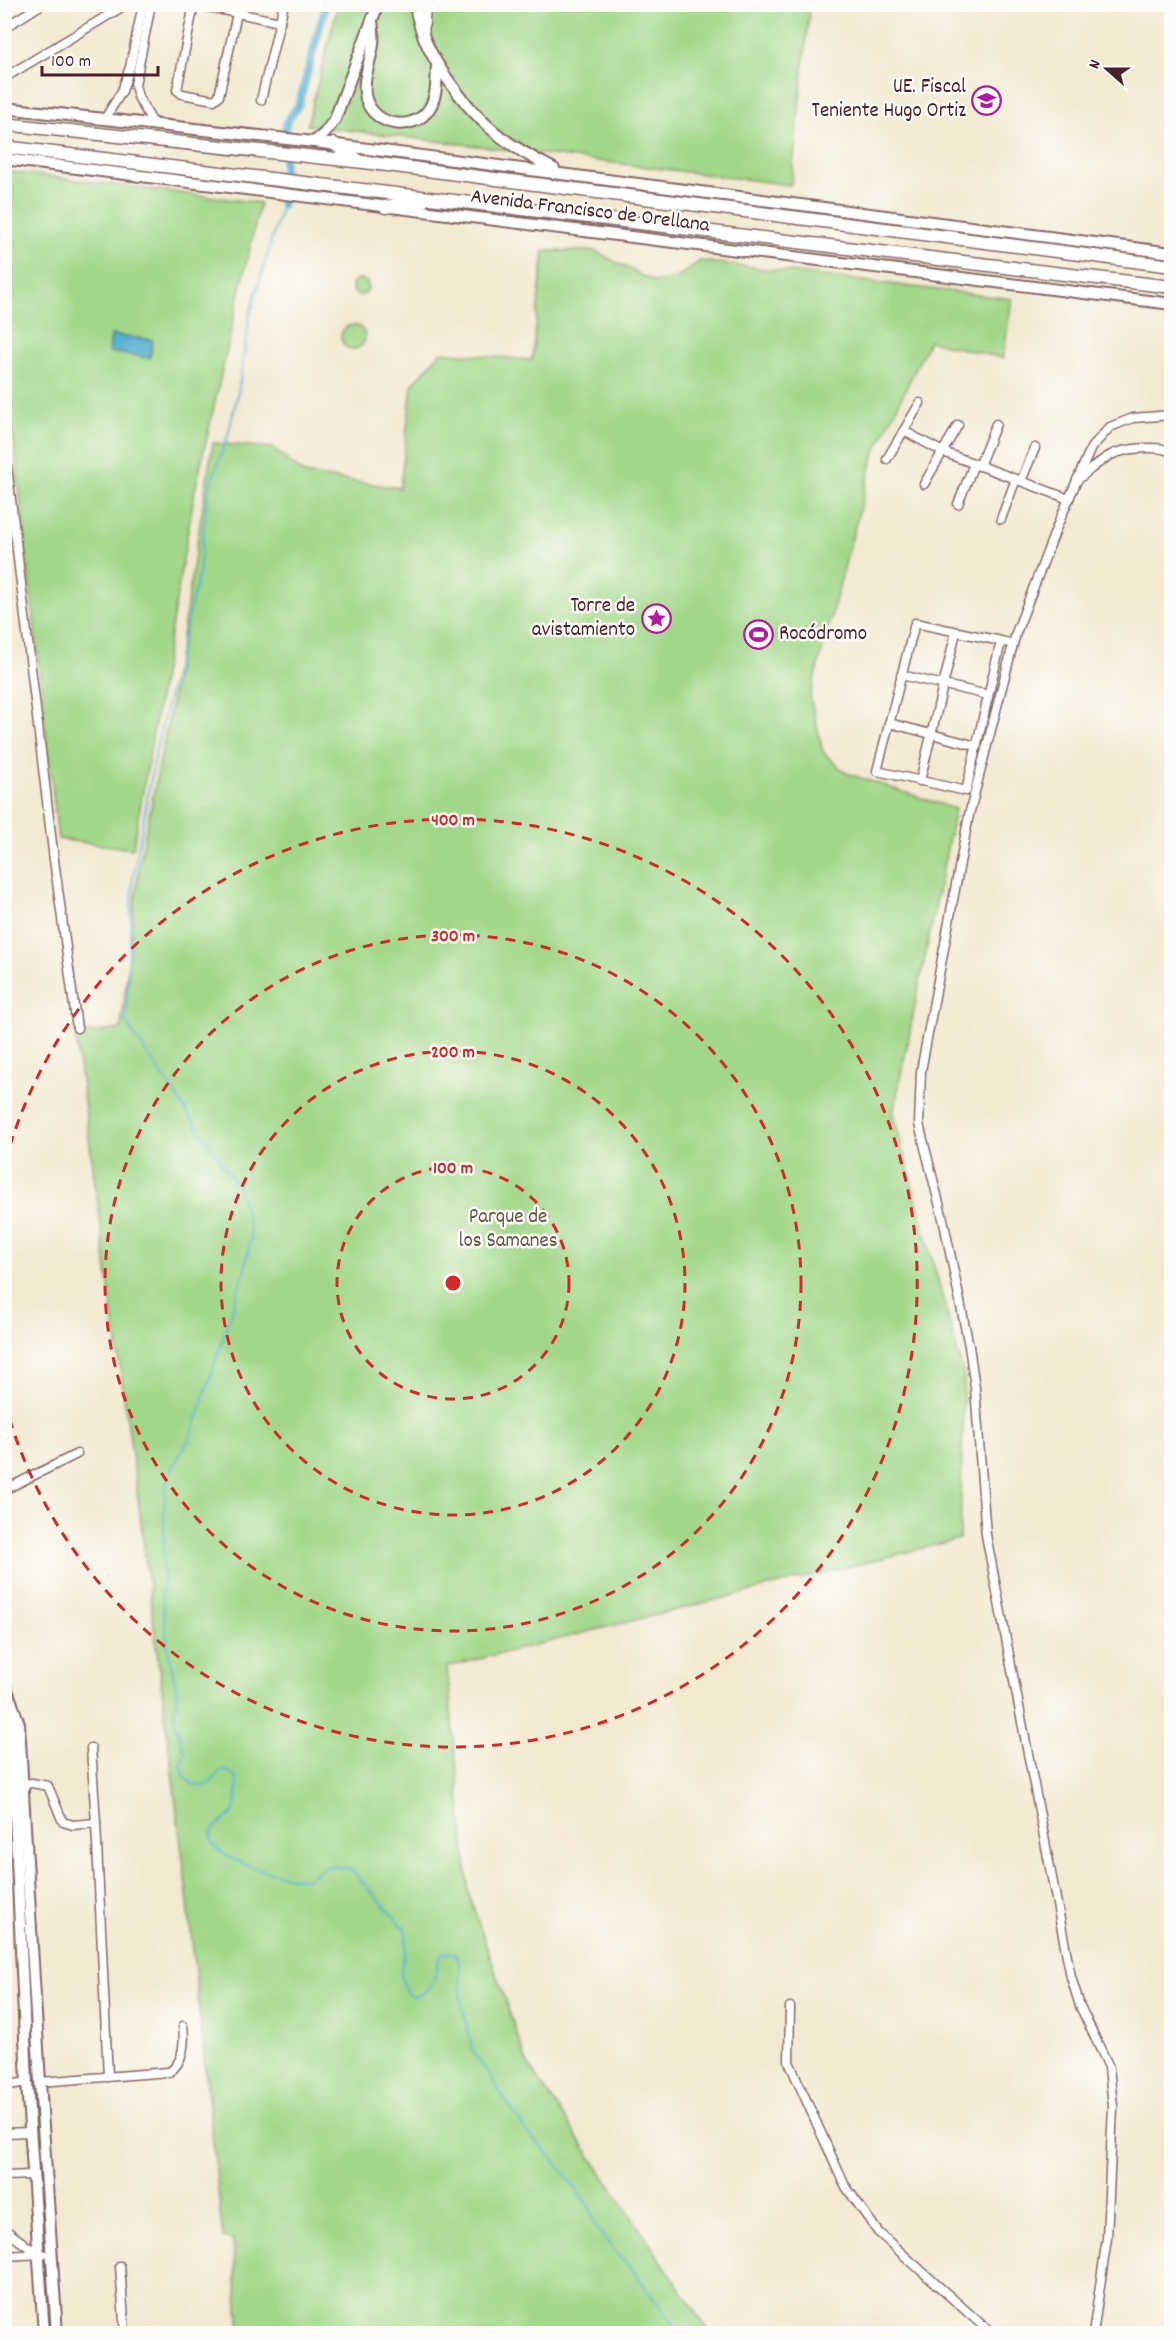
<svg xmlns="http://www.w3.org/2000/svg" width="1176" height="2338" font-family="Dekko,sans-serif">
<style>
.green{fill:#a1d788;stroke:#767b5a;stroke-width:1.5}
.water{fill:#55b0d2;stroke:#50687e;stroke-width:1.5}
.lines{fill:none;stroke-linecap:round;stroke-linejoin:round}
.stream{stroke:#55b0d2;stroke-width:2}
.canal{stroke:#55b0d2;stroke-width:8}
.minor-casing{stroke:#856665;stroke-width:11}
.major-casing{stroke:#856665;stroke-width:14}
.highway-casing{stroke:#856665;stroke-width:15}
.minor{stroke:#fff;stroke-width:8}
.major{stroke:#fff;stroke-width:10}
.highway{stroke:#fff;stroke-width:12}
.ring{fill:none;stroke:#d62828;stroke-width:3;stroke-dasharray:10 8}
.labels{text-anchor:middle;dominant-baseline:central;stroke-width:5;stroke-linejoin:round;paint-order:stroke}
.poi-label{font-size:21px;fill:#4a1f2b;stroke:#fdfcf7;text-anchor:end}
.street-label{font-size:21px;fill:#4a1f2b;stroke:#fdfcf7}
.park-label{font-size:21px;fill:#645647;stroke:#fdfcf7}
.centre{fill:#d62828;stroke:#fdfcf7;stroke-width:3}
.ring-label{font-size:18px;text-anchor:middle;font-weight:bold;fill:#d62828;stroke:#fdfcf7;stroke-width:5;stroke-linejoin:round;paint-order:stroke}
</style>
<rect width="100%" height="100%" fill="#fdfcf7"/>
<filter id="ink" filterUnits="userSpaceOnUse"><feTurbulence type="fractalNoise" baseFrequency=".0167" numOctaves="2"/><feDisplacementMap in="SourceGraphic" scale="12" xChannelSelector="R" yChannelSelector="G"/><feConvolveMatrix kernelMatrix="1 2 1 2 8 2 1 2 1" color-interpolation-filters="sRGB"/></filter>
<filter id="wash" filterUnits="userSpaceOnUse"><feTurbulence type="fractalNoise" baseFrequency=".008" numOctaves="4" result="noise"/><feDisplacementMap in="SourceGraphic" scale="24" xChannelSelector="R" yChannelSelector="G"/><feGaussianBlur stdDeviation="1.35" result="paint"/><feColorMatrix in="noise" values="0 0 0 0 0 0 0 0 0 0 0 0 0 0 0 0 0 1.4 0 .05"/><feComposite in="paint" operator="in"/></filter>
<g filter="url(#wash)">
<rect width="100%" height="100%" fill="#f3e9d1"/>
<g class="green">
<polygon points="338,5 810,5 791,185 307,125"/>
<polygon points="4,171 260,203 195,490 133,849 58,839 5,361"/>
<polygon points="544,251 595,251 654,282 676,278 700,261 1012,299 1003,358 929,341 874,455 810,696 823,752 846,773 955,809 893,1114 964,1376 960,1539 447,1667 469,1895 526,2061 708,2330 708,2333 240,2333 233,2241 223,2238 186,1884 140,1514 75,1035 121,1029 139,865 170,711 213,443 273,448 304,474 400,488 412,385 441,352 532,360"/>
<circle cx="360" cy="287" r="8"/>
<circle cx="353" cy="337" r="12"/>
</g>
<polygon class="water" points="111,335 153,340 150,358 109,352"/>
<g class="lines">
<path class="stream" d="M282,205l-32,109 -12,79 -10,42 -20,56 -9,82 -42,172 -24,132 -7,146 111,162 10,31 4,22 -8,38 -51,158 -24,41 -3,15 -3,109 7,57 9,39 -4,17 2,14 9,27c-9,14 2,38 21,32 6,-2 10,-9 14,-14 25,-2 17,28 13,42 -6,6 -18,11 -21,19 -10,28 70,43 89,47h5l19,-12 8,-1 18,3 54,60c7,24 -14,38 3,66l6,2c27,-9 17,-27 29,-45l12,2 5,10v31l12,55 56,84 21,20 41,54 4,16 25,33 12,11 49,66"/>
<polyline class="canal" points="282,205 286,123 299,104 326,4"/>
</g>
</g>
<g filter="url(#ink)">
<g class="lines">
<defs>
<g id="minor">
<polyline points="151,4 135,85 138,97 154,125"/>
<polyline points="194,4 177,90 182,94 214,100 219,96 239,4"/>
<polyline points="194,4 280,22"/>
<polyline points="4,28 42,4"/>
<polyline points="424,36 426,4"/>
<polyline points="4,78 127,4"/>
<polyline points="261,100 284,4"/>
<polyline points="104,120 122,91 130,67 143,4"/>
<polyline points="904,431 943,452 1069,499"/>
<polyline points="4,441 54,860 77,1028"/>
<polyline points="887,459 920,403"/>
<polyline points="979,466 996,424"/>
<path d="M1077,480c11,-8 22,-19 34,-25 14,-7 47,-10 61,-3"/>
<polyline points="1021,481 1035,448"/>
<polyline points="924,484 958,425"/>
<polyline points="958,504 974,464"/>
<polyline points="1001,519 1016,479"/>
<polyline points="1001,641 966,791 877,771 915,623 1001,641 1013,644"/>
<polyline points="901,675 988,695"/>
<polyline points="889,723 977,746"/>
<polyline points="920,781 956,632"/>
<polyline points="4,1490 77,1454"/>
<polyline points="91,1748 96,1823 108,2077"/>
<polyline points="23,1784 32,1783 48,1786 63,1822 73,1825 96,1823"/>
<polyline points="790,2007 789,2062 844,2184 878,2232 992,2334"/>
<path d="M40,2082l129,-10c15,-9 16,-31 14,-46"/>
<polyline points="4,2086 27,2082"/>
<polyline points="4,2133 30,2132"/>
<polyline points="4,2176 33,2175"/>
<polyline points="4,2229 38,2254"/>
<polyline points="4,2256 43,2254"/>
<polyline points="120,2266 125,2334"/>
<polyline points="1093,2334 1107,2238 1113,2106 1109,2067 1080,2006 1071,1977 986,1535 975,1388 969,1346 944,1223 919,1124 921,1071 969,815 1016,633 1058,524 1091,448 1110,427 1133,418 1172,415"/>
</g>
<g id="major">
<path d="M415,4c4,28 15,50 31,73 32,46 57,66 108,92"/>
<path d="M372,21c1,7 2,15 1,23 -2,17 -12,38 -7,55 8,27 47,34 63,10 9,-14 7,-29 8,-45"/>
<polyline points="4,108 314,142 1172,253"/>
<polyline points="314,142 325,133 335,119 378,4"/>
<polyline points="4,159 1172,304"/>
<polyline points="4,1681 19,1724 40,2082 57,2334"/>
<polyline points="4,1706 11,1725 27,2082 44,2334"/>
</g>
<g id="highway">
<polyline points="4,124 364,162 1172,266"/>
<polyline points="334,144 355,158"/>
<polyline points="4,147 1172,287"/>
<polyline points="385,207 423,201"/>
</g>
</defs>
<use href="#minor" class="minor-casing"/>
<use href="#major" class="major-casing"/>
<use href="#highway" class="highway-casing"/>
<use href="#minor" class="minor"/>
<use href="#major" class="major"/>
<use href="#highway" class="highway"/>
</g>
</g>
<g class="ring">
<circle cx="453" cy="1283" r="116"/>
<circle cx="453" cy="1283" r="232"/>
<circle cx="453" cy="1283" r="348"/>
<path d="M5 1163A464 464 0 1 1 5 1403"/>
</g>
<defs>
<symbol id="school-ring" viewBox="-11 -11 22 22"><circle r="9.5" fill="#fdfcf7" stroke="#b5179e" stroke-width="1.5"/><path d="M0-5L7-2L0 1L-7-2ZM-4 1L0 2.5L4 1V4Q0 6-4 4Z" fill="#b5179e"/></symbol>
<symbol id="sight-ring" viewBox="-11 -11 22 22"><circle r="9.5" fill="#fdfcf7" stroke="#b5179e" stroke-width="1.5"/><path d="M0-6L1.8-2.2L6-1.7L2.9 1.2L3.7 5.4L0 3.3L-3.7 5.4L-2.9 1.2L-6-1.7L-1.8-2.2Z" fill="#b5179e"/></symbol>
<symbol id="stadium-ring" viewBox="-11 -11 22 22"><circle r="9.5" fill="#fdfcf7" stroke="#b5179e" stroke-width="1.5"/><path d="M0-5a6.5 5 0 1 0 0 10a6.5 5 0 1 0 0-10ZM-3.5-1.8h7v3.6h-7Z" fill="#b5179e"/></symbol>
</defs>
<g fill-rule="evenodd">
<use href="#school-ring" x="970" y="84" width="33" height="33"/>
<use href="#sight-ring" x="640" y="602" width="33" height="33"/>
<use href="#stadium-ring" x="742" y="618" width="33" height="33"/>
</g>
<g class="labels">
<g class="poi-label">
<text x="966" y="88">UE. Fiscal<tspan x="966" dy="24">Teniente Hugo Ortiz</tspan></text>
<text x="635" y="607">Torre de<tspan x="635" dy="24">avistamiento</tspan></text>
<text x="779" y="635" text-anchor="start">Rocódromo</text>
</g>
<g class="street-label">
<text transform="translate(590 212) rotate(7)">Avenida Francisco de Orellana</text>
</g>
<g class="park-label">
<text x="508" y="1218">Parque de<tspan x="508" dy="24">los Samanes</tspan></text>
</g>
</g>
<circle cx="453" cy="1283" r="9" class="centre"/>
<g class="ring-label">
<text x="453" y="825">400 m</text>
<text x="453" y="941">300 m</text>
<text x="453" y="1057">200 m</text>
<text x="453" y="1173">100 m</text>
</g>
<rect width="1176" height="2338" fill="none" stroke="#fdfcf7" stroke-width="24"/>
<g transform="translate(1107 69) rotate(291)" stroke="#fdfcf7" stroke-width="4.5" paint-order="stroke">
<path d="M0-4.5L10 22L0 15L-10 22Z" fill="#4a1f2b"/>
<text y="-9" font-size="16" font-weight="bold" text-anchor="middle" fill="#4a1f2b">N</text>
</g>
<path d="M42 66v9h116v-9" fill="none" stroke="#4a1f2b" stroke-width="3"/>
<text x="51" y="66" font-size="18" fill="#4a1f2b" stroke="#fdfcf7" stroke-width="4.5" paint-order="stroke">100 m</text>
</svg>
